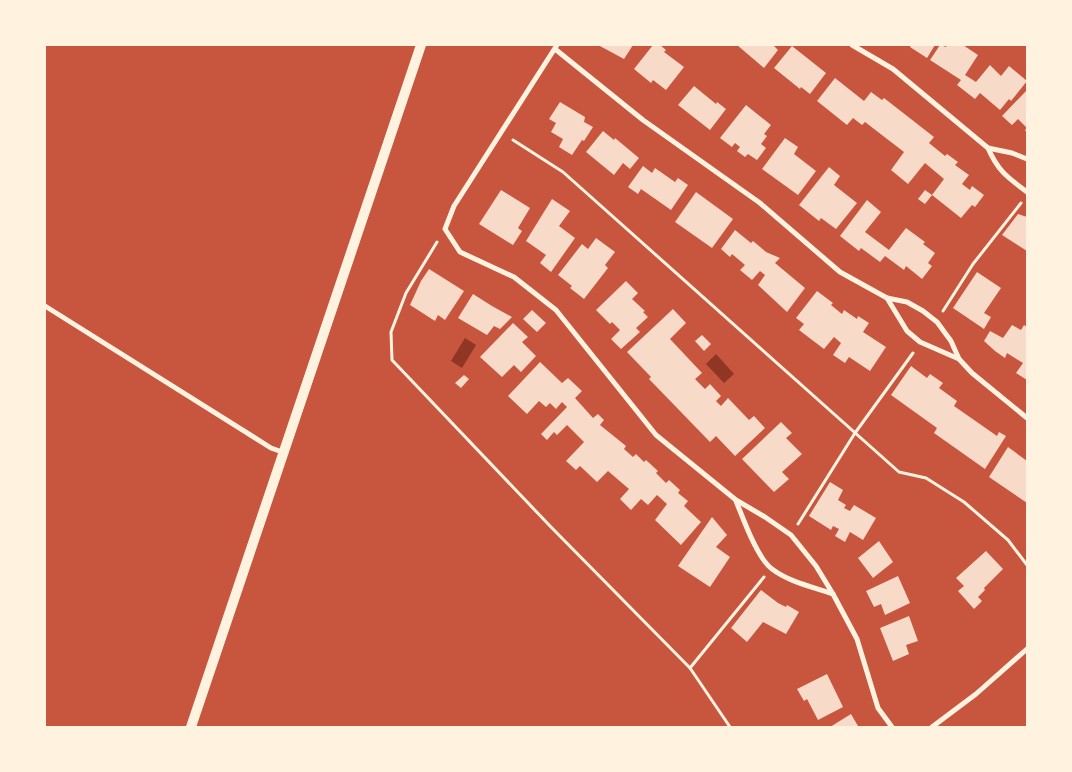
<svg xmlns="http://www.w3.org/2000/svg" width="1072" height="772" font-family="'Fira Sans Condensed',sans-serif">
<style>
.water{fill:#8f3625}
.building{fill:#f7dbc8}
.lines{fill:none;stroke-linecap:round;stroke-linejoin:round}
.path{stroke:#fff3e0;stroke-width:3}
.minor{stroke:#fff3e0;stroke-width:5}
.secondary{stroke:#fff3e0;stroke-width:10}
</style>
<rect width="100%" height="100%" fill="#c8553d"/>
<g class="water">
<polygon points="465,338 476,345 462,368 451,361"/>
<polygon points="716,354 734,374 724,383 706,364"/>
</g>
<g class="building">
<polygon points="598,45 633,45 624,59"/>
<polygon points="653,45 660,45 666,50 664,52 684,67 666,90 653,80 651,83 634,69"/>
<polygon points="737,45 773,45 778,50 764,68"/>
<polygon points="911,45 935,45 927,58 910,47"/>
<polygon points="940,45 946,47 947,45 963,45 978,55 965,75 976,82 990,65 1001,76 1009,66 1027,81 1011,101 1009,99 1000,110 980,93 975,99 957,85 961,80 930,60"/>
<polygon points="792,46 826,73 810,94 801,87 800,89 774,68"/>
<polygon points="835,78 864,101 871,92 882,100 884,98 934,137 929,143 945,156 947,154 958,162 955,165 969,175 962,184 970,190 972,186 984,195 975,207 972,205 961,218 932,195 944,179 925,163 908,184 891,170 904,152 865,122 862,125 853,118 847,125 817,101"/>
<polygon points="694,86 716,104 717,102 726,109 710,130 678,105"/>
<polygon points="1027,90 1027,133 1025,130 1027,128 1018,119 1012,125 1002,116"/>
<polygon points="560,102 585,117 584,122 593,127 584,141 582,140 572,155 559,147 563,139 551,132 556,123 549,119"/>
<polygon points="746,105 771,125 764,134 767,136 761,144 766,148 757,160 748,154 745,157 737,151 740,147 735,143 732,147 720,138"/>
<polygon points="603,131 614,140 615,138 639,158 630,169 623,163 614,175 586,152"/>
<polygon points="785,138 798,147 794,154 816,171 798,195 762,169"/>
<polygon points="643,166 652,173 655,168 675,182 678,178 688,185 671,210 641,189 638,194 628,187"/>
<polygon points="829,167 840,176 834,185 857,203 836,229 821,218 819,221 799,205"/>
<polygon points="501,190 530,208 518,228 522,231 513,245 479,224"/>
<polygon points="925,190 932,195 925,204 918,199"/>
<polygon points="696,192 733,219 712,248 675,222"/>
<polygon points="552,199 570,211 559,226 575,238 551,272 540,263 546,255 526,241"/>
<polygon points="867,200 881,212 865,232 889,250 906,228 925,242 923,244 935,253 928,263 932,266 922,279 906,266 904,270 885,256 880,262 861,248 859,251 840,236"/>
<polygon points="1018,214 1027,217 1027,251 1002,235"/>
<polygon points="735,230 751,243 753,241 766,252 780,258 775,263 805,288 787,312 758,285 765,275 760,271 752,280 740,270 745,265 732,254 730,257 721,249"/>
<polygon points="596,238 615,252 605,265 608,268 584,299 570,288 572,286 558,275 582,244 588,249"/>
<polygon points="429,269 464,291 445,320 438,315 435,321 410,305 421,281"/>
<polygon points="977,272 1001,288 984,313 991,317 984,329 953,308"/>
<polygon points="626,281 638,293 632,299 645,311 643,312 648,317 636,328 640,332 621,349 611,339 620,330 612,322 610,324 596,310"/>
<polygon points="817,291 833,303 831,305 842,314 844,310 857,319 858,316 869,323 863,332 886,347 870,371 849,357 845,363 833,355 841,343 834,337 824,349 799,330 804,324 796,318"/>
<polygon points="473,294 492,306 512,317 500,329 494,326 487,335 458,318"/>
<polygon points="673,309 686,323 670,339 702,373 695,379 705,389 710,384 721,396 716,401 721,406 728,398 749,420 754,416 765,428 735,456 716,436 710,442 649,379 651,377 627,352"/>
<polygon points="532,310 546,323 537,332 523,319"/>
<polygon points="513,323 528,337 522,342 536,356 521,372 514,365 502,377 480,357"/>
<polygon points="1012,325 1021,330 1024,325 1027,327 1027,380 1016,373 1023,363 1007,353 1005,358 995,351 984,341 990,331 1003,338"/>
<polygon points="702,335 711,344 704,351 695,341"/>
<polygon points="540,362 562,383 568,378 582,391 575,398 593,418 598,414 604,420 600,425 626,446 624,449 633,457 636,454 644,462 646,460 658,471 656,473 666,483 669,480 680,490 678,493 688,501 684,506 701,522 681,545 655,520 667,504 657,495 648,505 641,499 631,510 620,499 629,489 608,471 597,482 580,466 576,470 566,461 584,442 567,425 557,435 554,432 547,440 541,434 567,407 562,402 556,409 550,403 546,407 539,401 527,414 508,396"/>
<polygon points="911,366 927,378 930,374 943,383 939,388 957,401 954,406 997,436 999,432 1006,436 985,469 934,433 937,428 891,395"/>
<polygon points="464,375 469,379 461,388 455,383"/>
<polygon points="781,422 792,433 786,438 802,454 782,472 789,479 774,492 742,459"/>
<polygon points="1008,447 1027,461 1027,503 989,477"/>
<polygon points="830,482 843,490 838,500 846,505 844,508 850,511 854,505 876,518 863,540 850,532 845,542 835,536 839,529 833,526 831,530 809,516"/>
<polygon points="712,517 727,535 716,547 730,557 710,587 678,566"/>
<polygon points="879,541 893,562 873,578 858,558"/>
<polygon points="986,551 1003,569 984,588 985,590 978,597 982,601 974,609 958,591 964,586 956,578"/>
<polygon points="898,576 910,603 885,615 881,604 874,607 866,591"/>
<polygon points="761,590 778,603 786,607 787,605 799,612 786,634 763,622 747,642 731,628"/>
<polygon points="909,616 918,641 906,645 909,654 893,661 880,628"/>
<polygon points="827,674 843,707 818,720 807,699 804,701 797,689"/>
<polygon points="851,714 858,726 830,727"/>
</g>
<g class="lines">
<g class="path">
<polyline points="513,140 563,172 899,472 926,478 964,502 1008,540 1027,565"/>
<polyline points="437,242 406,293 391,332 392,360 550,526 690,668 730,727"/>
<polyline points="943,311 973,264 1021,203"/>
<polyline points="798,524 855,433 913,353"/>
<polyline points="690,668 764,577"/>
</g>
<g class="minor">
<polyline points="557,45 454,206 445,229 460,252 514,277 556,310 656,435 736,500 765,517 791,535 816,566 833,594 857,639 878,708 892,727"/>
<path d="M852,45l41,24 95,79c10,23 19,29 39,44"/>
<polyline points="555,49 643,120 760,203 840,272 887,298 907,302 923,311 937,322 951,341 959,359 972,373 1027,418"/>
<polyline points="988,148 1012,153 1027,159"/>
<polyline points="887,298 907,331 920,342 959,359"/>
<polyline points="45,306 271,448 285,453"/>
<path d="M736,501c7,17 21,57 36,68 17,13 41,18 61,25"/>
<polyline points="932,727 976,694 1027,649"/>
</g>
<polyline class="secondary" points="191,727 421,45"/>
</g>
<rect width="1072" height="772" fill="none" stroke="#fff3e0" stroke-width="92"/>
</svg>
